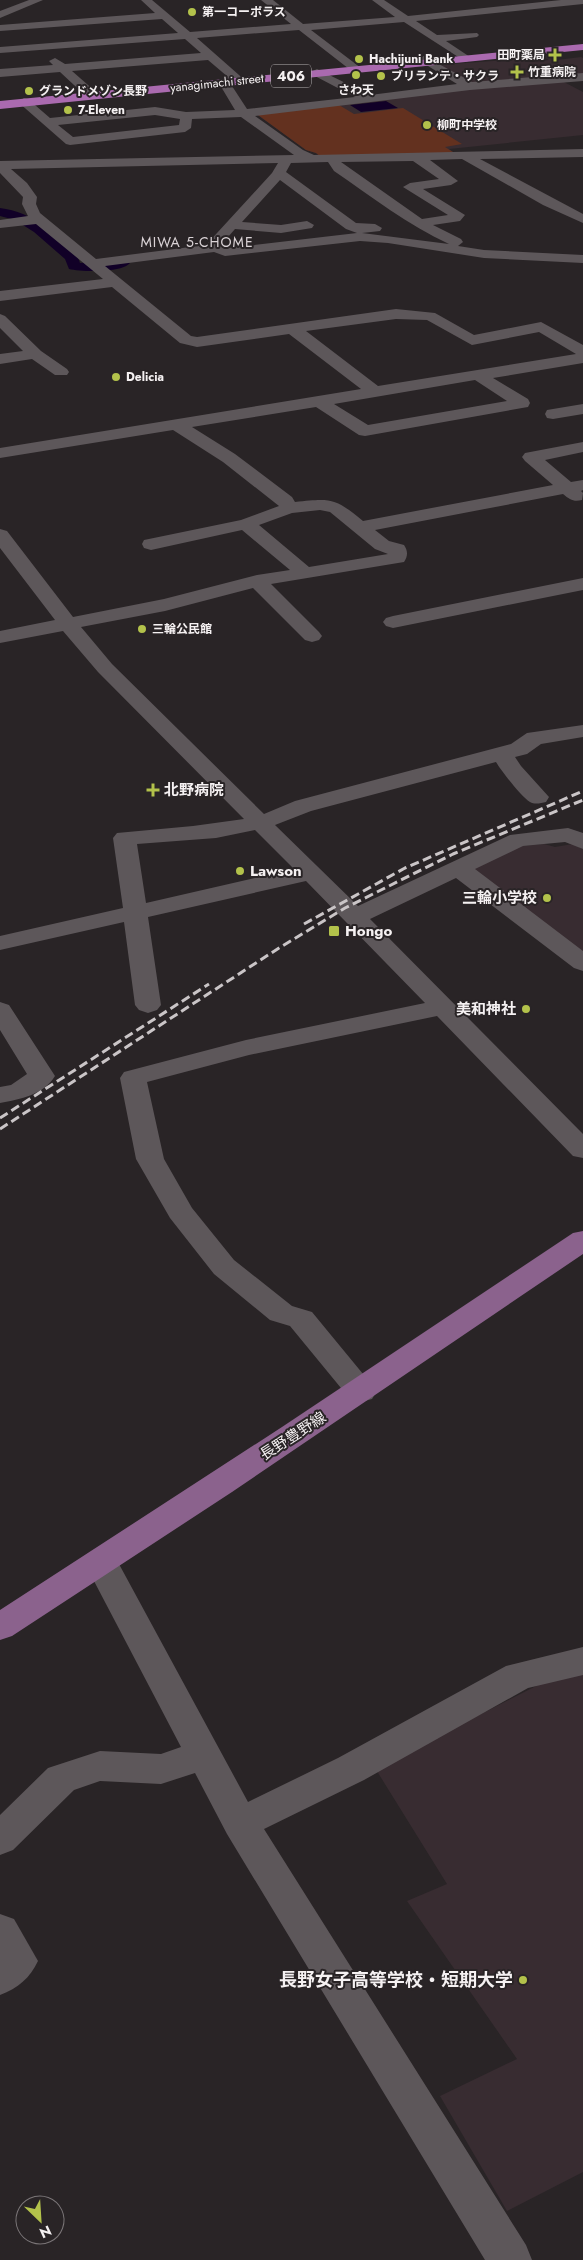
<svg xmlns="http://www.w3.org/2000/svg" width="583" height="2260" font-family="Jost,'Noto Sans JP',sans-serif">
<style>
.built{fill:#382c31}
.green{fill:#63311f}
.water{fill:#110027}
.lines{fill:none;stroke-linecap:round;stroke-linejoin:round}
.canal{fill:#110027;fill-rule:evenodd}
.minor{fill:#5d575a;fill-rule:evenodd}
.major{fill:#8b628d;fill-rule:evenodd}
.highway{fill:#aa6aaf;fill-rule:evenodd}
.rail{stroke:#cac5c7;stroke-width:3;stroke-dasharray:9 4.5;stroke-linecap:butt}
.poi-dot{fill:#b3c24b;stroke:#292426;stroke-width:2}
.labels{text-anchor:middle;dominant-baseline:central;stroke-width:4;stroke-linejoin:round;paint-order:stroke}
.far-poi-label{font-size:12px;font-weight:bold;fill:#f5f1f2;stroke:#292426;text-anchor:start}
.far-street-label{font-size:12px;fill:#f5f1f2;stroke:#292426}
.shield{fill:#292426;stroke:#b8b4b5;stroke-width:1}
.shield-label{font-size:14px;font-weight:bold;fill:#f5f1f2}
.far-neighbourhood-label{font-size:14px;letter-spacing:1px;fill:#dad3d6;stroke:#292426}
.poi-label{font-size:15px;font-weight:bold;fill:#f5f1f2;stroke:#292426;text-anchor:start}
.street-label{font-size:15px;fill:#f5f1f2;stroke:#292426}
.near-poi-label{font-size:18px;font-weight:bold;fill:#f5f1f2;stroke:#292426;text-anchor:end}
</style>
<rect width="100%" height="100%" fill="#292426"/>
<g class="built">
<polygon points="540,55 547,55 557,60 581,57 583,58 583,76 472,84 438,65 522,59 530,62 549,60"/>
<polygon points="562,81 583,92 583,135 449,149 456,154 321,157 316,153 306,150 255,113 387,96"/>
<polygon points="544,844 555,847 573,844 583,849 583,954 470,867 522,846"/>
<polygon points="583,1672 583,2172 507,2211 440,2096 517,2059 407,1901 447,1884 375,1768 548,1680"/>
</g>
<polygon class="green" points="339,105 354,114 403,108 462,144 445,147 456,154 321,157 316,153 306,150 258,115"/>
<polygon class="water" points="386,101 398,108 361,112 350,105"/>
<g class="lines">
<path class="canal" d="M0,208c8,1 16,3 23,6 15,6 54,34 57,49l43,-4 7,4c-8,10 -48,9 -61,6l-4,-10 -31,-27 -19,-12 -15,-4z"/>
<g class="minor">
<polygon points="29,0 43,0 0,18 0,11"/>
<path d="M141,0h11l38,32 101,-8 -30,-24h12l30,24 92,-7 -23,-17h12l24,16 153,-16h22v4l-167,17 21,14 40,-2 2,2 -2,2 -31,4 24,16 2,2 -6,3 -62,-40 -93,8 50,38 2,2 -2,2h-8l-54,-42 -102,8 42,37 2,2 -9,9 15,23 108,-12 -42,-22 -2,-2 2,-2 4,-2 53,26 87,-11 -37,-23 -2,-2 6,-3 48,26 111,-9v8l-113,9 -215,26 48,34 11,5 269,-6v8l-103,2 103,55v9l-40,-18 -81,-46 -32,1 28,21 -7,4 -28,4 42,26 -5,6 -27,4 28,14 2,3 -5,4 26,4 99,5v8l-99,-5 -96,-15 -28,-2 -135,15 -11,-4 -109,14 86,70 6,1 199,-28 39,4 39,22 67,-13 42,23v18l-90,15 35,21 2,4 -2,4 -6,1 -157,28 -6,-1 -43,-28 -124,20 43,27 57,43 3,5c37,-4 40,-4 68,19l190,-36 -28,-24 -3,-4 3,-4 58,-11v10l-38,8 26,22 12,-2v10l-2,1 2,2 -1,7c-8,2 -12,0 -19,-6l-188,36 14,11 15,4c4,6 4,11 0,17l-133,22 48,48 3,4 -3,4 -7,2 -7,-2 -52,-52 -88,23 -84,16 31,37 152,150 31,-13 216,-57 16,-11 56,-8v12l-42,7 -14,10 -12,3 6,9 28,31 -3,5c-5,1 -11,3 -16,0 -9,-6 -28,-30 -34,-40l-185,49 -36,14 83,81 152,-71 58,-7 15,5v16l-18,-7 -42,4 -48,23 108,82v20l-9,-3 -118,-90 -86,41 213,215v24l-10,-2 -136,-140 -188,39 -102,27 17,77 28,49 42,52 58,46 20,6 65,79 -5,8 -11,3 -11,-3 -60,-73 -20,-6 -56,-46 -44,-56 -34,-59 -16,-81 4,-6 122,-32 179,-37 -119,-122 -158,36 13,88 -4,5 -9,3 -9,-3 -4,-5 -11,-83 -124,28v-14l123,-28 -10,-70 4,-5 76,-7 51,-7 -146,-147 -35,-41 -63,12v-12l55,-11 -55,-72v-19l7,2 66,86 91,-18 93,-24 33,-5 -48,-40 -91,20 -7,-2 -2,-4 2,-4 97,-20 38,-14 -56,-44 -50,-32 -173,28v-10l361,-59 -72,-55 -92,13 -17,-4 -68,-56 -112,14v-10l103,-12 -67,-55 -36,4v-8l28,-4 -6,-12 1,-7 -23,-24v-12l294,-6 -53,-38 -49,2 -1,9 -6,4 -115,13 -4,-1 -48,-42 6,-4 4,1 22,19 105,-11 31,5 49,-2 -15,-25 8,-8 -20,-17 -136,11 24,21 2,3 -2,3h-8l-28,-26 -60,5v-8l53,-4 -4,-4 6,-3 10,6 136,-11 -16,-14 -185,14v-6l178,-14 -16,-14 -162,12v-6l155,-12zM155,115l25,4 -1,6 -106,12 -15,-12zM413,161l26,18 -29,4 -7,4 45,28 -26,4 -81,-57zM328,162l6,9c38,26 74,54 115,73l-87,-11 18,-2 2,-3 -7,-4 -19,-1 -70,-51 5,-9zM278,163l-6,10 -66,72 -110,14 -56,-46 -4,-9 1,-7 -10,-14 -16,-14zM280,180l66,49 11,4 -119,14 -11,1 -6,-3 14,-16 46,4 31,-5 2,-3 -7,-4 -26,4 -39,-3zM396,319l31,1 45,25 67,-13 37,22 -198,32 -72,-55zM475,380l32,21 -139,24 -34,-21zM320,510l10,2 45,37 13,5 -79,13 -50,-42 33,-12zM255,830l39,39 -148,34 -9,-59 79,-6z"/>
<polygon points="0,314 5,316 41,351 67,369 69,372 67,375 55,375 32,359 0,364 0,354 23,351 0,328"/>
<polygon points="583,404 583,414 553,419 547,418 545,414 547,410"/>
<polygon points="583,578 583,590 393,628 386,626 383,622 386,618 393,616"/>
<path d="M0,1002l9,3 46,71c-12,19 -34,23 -55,27v-16l11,-2 16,-11 -27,-44z"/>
<polygon points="101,1549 113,1553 248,1802 338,1758 506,1666 583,1647 583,1675 528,1688 364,1780 264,1829 526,2245 532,2260 485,2260 227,1834 195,1773 161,1784 100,1781 74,1790 13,1850 0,1855 0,1815 48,1768 100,1751 161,1754 181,1747 84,1562 89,1553"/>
<path d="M0,1914l14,5 24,42c-8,17 -20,27 -38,34z"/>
</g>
<polygon class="major" points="583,1231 583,1254 232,1492 12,1636 0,1640 0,1610 282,1427 573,1233"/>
<polygon class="highway" points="583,44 583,50 0,109 0,101"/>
<g class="rail">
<polyline points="304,924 405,868 583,791"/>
<polyline points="0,1118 209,984"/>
<polyline points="0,1129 279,948 345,908 453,854 583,800"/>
</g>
</g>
<g class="poi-dot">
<circle cx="192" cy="12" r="5"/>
<path d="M552.5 47.5h5v5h5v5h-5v5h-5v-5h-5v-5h5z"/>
<circle cx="359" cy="59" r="5"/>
<path d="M514.5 64.5h5v5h5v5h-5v5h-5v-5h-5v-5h5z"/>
<circle cx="356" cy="75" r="5"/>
<circle cx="381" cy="76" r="5"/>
<circle cx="29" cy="91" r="5"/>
<circle cx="68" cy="110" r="5"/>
<circle cx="427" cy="125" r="5"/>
<circle cx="116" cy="377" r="5"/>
<circle cx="142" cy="629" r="5"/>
<path d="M150.5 782.5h5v5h5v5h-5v5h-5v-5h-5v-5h5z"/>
<circle cx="240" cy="871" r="5"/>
<circle cx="547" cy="898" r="5"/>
<rect x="328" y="925" width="12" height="12" rx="2.5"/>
<circle cx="526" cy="1009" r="5"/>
<circle cx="523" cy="1980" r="5"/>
</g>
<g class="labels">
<g class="far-poi-label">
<text x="202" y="12">第一コーポラス</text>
<text x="545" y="55" text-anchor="end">田町薬局</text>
<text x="369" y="59">Hachijuni Bank</text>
<text x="528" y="72">竹重病院</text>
<text x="391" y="76">ブリランテ・サクラ</text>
<text x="356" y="90" text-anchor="middle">さわ天</text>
<text x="39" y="91">グランドメゾン長野</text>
<text x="78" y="110">7-Eleven</text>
<text x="437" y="125">柳町中学校</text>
<text x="126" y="377">Delicia</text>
<text x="152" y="629">三輪公民館</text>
</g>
<g class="far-street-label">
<text transform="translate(217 83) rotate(-6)">yanagimachi street</text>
</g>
<rect class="shield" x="271" y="64.5" width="40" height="23" rx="4"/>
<g class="shield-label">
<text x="291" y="76">406</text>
</g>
<g class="far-neighbourhood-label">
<text x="197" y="242">MIWA 5-CHOME</text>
</g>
<g class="poi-label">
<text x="164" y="790">北野病院</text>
<text x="250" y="871">Lawson</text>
<text x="537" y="898" text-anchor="end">三輪小学校</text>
<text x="345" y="931">Hongo</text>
<text x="516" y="1009" text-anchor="end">美和神社</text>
</g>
<g class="street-label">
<text transform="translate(293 1436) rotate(-33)">長野豊野線</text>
</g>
<g class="near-poi-label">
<text x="513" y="1980">長野女子高等学校・短期大学</text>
</g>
</g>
<g transform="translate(40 2220) rotate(155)"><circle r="24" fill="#292426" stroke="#7b7678"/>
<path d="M0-4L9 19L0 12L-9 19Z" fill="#b3c24b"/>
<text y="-8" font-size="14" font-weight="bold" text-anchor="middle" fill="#f5f1f2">N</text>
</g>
</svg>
